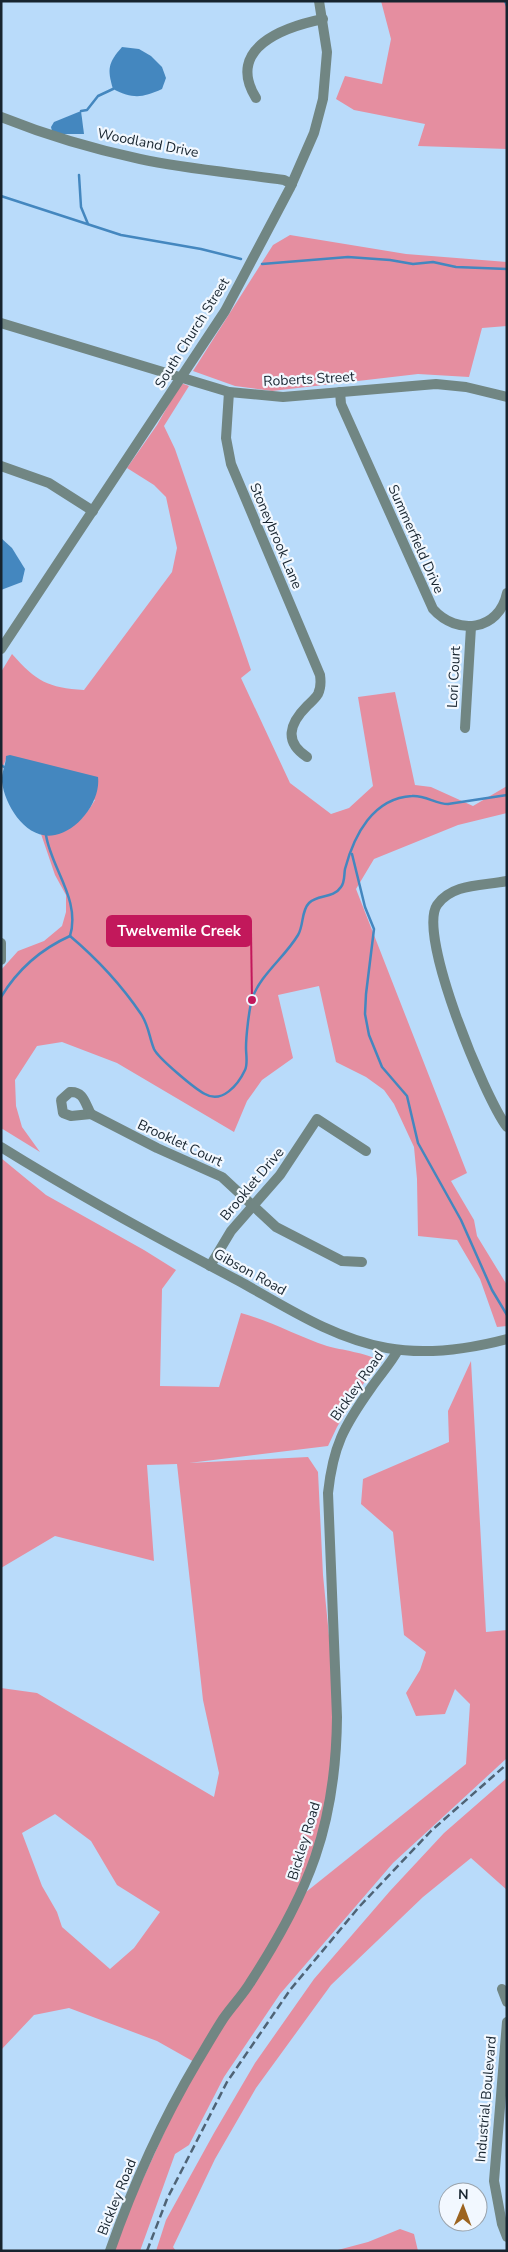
<svg xmlns="http://www.w3.org/2000/svg" width="508" height="2252" font-family="'Nunito Sans',sans-serif">
<style>
.green{fill:#e58ea0;fill-rule:evenodd}
.water{fill:#4487bf}
.lines{fill:none;stroke-linecap:round;stroke-linejoin:round}
.stream{stroke:#4487bf;stroke-width:2.5}
.minor{stroke:#718683;stroke-width:10}
.rail{stroke:#4f6375;stroke-width:2.5;stroke-dasharray:8 4;stroke-linecap:butt}
.labels{text-anchor:middle;dominant-baseline:central;stroke-width:4.5;stroke-linejoin:round;paint-order:stroke}
.street-label{font-size:14px;fill:#17242f;stroke:#f2f8ff}
.leader{fill:none;stroke:#c2185b;stroke-width:2}
.callout-dot{fill:#c2185b;stroke:#f2f8ff;stroke-width:2}
.callout{fill:#c2185b;stroke:#c2185b;stroke-width:2}
.callout-label{font-size:15px;text-anchor:middle;font-weight:bold;fill:#fff}
</style>
<rect width="100%" height="100%" fill="#b9dbfa"/>
<g class="green">
<polygon points="381,1 507,1 507,149 418,146 425,124 354,110 336,99 345,76 382,84 391,39"/>
<polygon points="290,235 406,254 507,262 507,326 482,328 469,377 418,374 272,391 235,386 193,371 273,245"/>
<path d="M181,383l8,3 -25,40 11,23 76,221 -10,8 49,105 41,31 18,-6 24,-22 -15,-89 37,-5 20,93 16,2 42,19 34,-20v27l-49,12 -84,34 -18,30 111,284 -16,8 23,39 3,16 30,49v41l-10,1 -17,-48 -23,-39 -39,-4 -1,-57 -3,-32 -20,-43 -10,-14 -18,-13 -30,-15 -17,-76 -41,9 15,63 -31,22 -15,21 -13,31 -117,-69 -55,-21 -25,4 -22,34 1,26 6,21 18,25 -39,-24v-158l17,-19 26,-10 18,-15 4,-14v-17l-11,-20 -14,-41c25,4 42,-14 54,-34l-89,-41 -5,13v-100l11,-18c24,27 36,34 72,36l88,-118 5,-24 -11,-51 -12,-12 -27,-17 30,-43z"/>
<path d="M1,1158l45,37 98,55 32,20 -14,19 -2,97 59,1 22,-74c30,8 56,23 86,33 14,4 40,7 51,14l-41,67 -9,19 -139,17 119,-6 10,15 5,103 14,142v36l-31,139 160,-128 4,-60 -15,-15 -10,25 -29,2 -10,-23 14,-23 6,-18 -22,-17 -11,-103 -32,-28 2,-25 86,-37 -1,-31 23,-50 15,271 21,-2v128l-114,105 -113,131 -56,83 -35,68 -14,9 -35,97h-30l86,-188 -39,-22 -88,-33 -35,7 -33,35v-362l36,5 177,104 5,-24 -16,-73 -26,-236 -30,1 7,96 -99,-25 -54,32zM55,1814l36,27 26,44 43,27 -26,36 -24,21 -48,-42 -5,-15 -15,-26 -20,-53z"/>
<polygon points="507,1778 507,1890 471,1858 423,1897 331,1985 256,2088 215,2159 173,2247 176,2251 156,2251 166,2220 214,2133 255,2063 314,1979 390,1891 444,1833"/>
<polygon points="400,2229 414,2234 418,2251 334,2251 368,2242"/>
</g>
<g class="water">
<path d="M122,47l17,2 12,7 11,11 4,11 -4,11c-20,9 -29,10 -49,0 -6,-20 -5,-26 9,-42z"/>
<polygon points="81,111 84,134 57,134 52,131 51,127 54,122"/>
<polygon points="1,538 12,548 25,569 22,582 1,590"/>
<path d="M10,755l88,22c3,24 -20,54 -43,58 -28,6 -50,-29 -53,-53 -1,-9 4,-17 4,-26z"/>
</g>
<g class="lines">
<g class="stream">
<polyline points="505,1 507,6"/>
<polyline points="81,111 87,110 98,96 113,89"/>
<polyline points="79,175 81,207 88,224"/>
<polyline points="1,196 121,235 201,249 241,259"/>
<polyline points="262,264 348,257 390,260 413,264 433,262 456,267 507,269"/>
<polyline points="1,765 4,767"/>
<path d="M46,835c5,33 35,65 24,101"/>
<polyline points="352,854 365,907 374,929 366,994 365,1014 369,1035 382,1067 407,1096 418,1143 461,1220 492,1290 507,1315"/>
<path d="M70,936c26,22 52,50 71,78 8,12 8,23 13,35 4,9 41,40 51,45 17,10 33,-9 40,-24 3,-6 1,-15 1,-22 0,-12 3,-38 6,-49 8,-24 33,-42 46,-64 6,-10 3,-24 11,-32 9,-9 24,-4 32,-16 4,-5 3,-13 4,-18 9,-34 28,-71 67,-73 13,-1 24,8 36,8l59,-9"/>
<path d="M1,997c17,-28 40,-48 69,-61"/>
</g>
<g class="minor">
<path d="M256,98c-31,-50 28,-71 67,-79"/>
<path d="M1,117c45,18 92,32 139,42 47,10 96,14 144,21l8,4"/>
<polyline points="1,323 229,392 283,397 436,384 466,387 507,397"/>
<path d="M229,392l-3,46 5,26 89,211c1,7 1,13 -2,19 -3,5 -7,8 -11,12 -18,18 -23,36 0,51"/>
<path d="M340,392l1,12 92,205c24,27 66,22 74,-16"/>
<polyline points="1,466 49,483 93,511"/>
<polyline points="1,649 225,311 290,188 314,133 323,99 327,52 319,1"/>
<polyline points="465,728 471,627"/>
<path d="M507,881c-23,5 -55,2 -70,24 -20,30 48,193 70,222"/>
<polyline points="1,943 1,960"/>
<path d="M70,1092c14,-1 15,12 21,22l-20,2 -8,-3 -2,-13z"/>
<polyline points="91,1114 157,1148 222,1177 276,1227 342,1261 362,1262"/>
<path d="M1,1147c77,48 158,92 238,134 47,26 93,57 148,67 39,7 82,1 120,-9"/>
<polyline points="210,1266 231,1231 280,1175 317,1119 366,1151"/>
<polyline points="502,1989 507,2002"/>
<polyline points="507,2022 494,2181 502,2224 507,2237"/>
<path d="M110,2251c23,-66 52,-130 87,-189 9,-15 17,-29 26,-43 8,-12 19,-23 27,-36 59,-91 86,-157 87,-266l-9,-224c5,-47 16,-67 43,-105 9,-13 20,-25 27,-38"/>
</g>
<polyline class="rail" points="147,2251 167,2199 227,2082 290,1990 359,1907 431,1831 507,1764"/>
</g>
<g class="labels">
<g class="street-label">
<text transform="translate(148 143) rotate(11)">Woodland Drive</text>
<text transform="translate(192 333) rotate(-58)">South Church Street</text>
<text transform="translate(309 379) rotate(-3)">Roberts Street</text>
<text transform="translate(276 536) rotate(67)">Stoneybrook Lane</text>
<text transform="translate(416 539) rotate(66)">Summerfield Drive</text>
<text transform="translate(454 677) rotate(-87)">Lori Court</text>
<text transform="translate(180 1143) rotate(25)">Brooklet Court</text>
<text transform="translate(252 1184) rotate(-50)">Brooklet Drive</text>
<text transform="translate(250 1272) rotate(29)">Gibson Road</text>
<text transform="translate(357 1386) rotate(-55)">Bickley Road</text>
<text transform="translate(304 1841) rotate(-73)">Bickley Road</text>
<text transform="translate(486 2099) rotate(-85)">Industrial Boulevard</text>
<text transform="translate(117 2197) rotate(-68)">Bickley Road</text>
</g>
</g>
<path class="leader" d="M252 1000L251 931"/>
<circle class="callout-dot" cx="252" cy="1000" r="5"/>
<rect class="callout" x="107" y="916" width="144" height="30" rx="5"/>
<g class="callout-label">
<text x="179" y="936">Twelvemile Creek</text>
</g>
<rect width="508" height="2252" fill="none" stroke="#17242f" stroke-width="5"/>
<g transform="translate(463 2207) rotate(1)"><circle r="24" fill="#f2f8ff" stroke="#9aa3ac"/>
<path d="M0-4L9 19L0 12L-9 19Z" fill="#9c6420"/>
<text y="-8" font-size="14" font-weight="bold" text-anchor="middle" fill="#17242f">N</text>
</g>
</svg>
